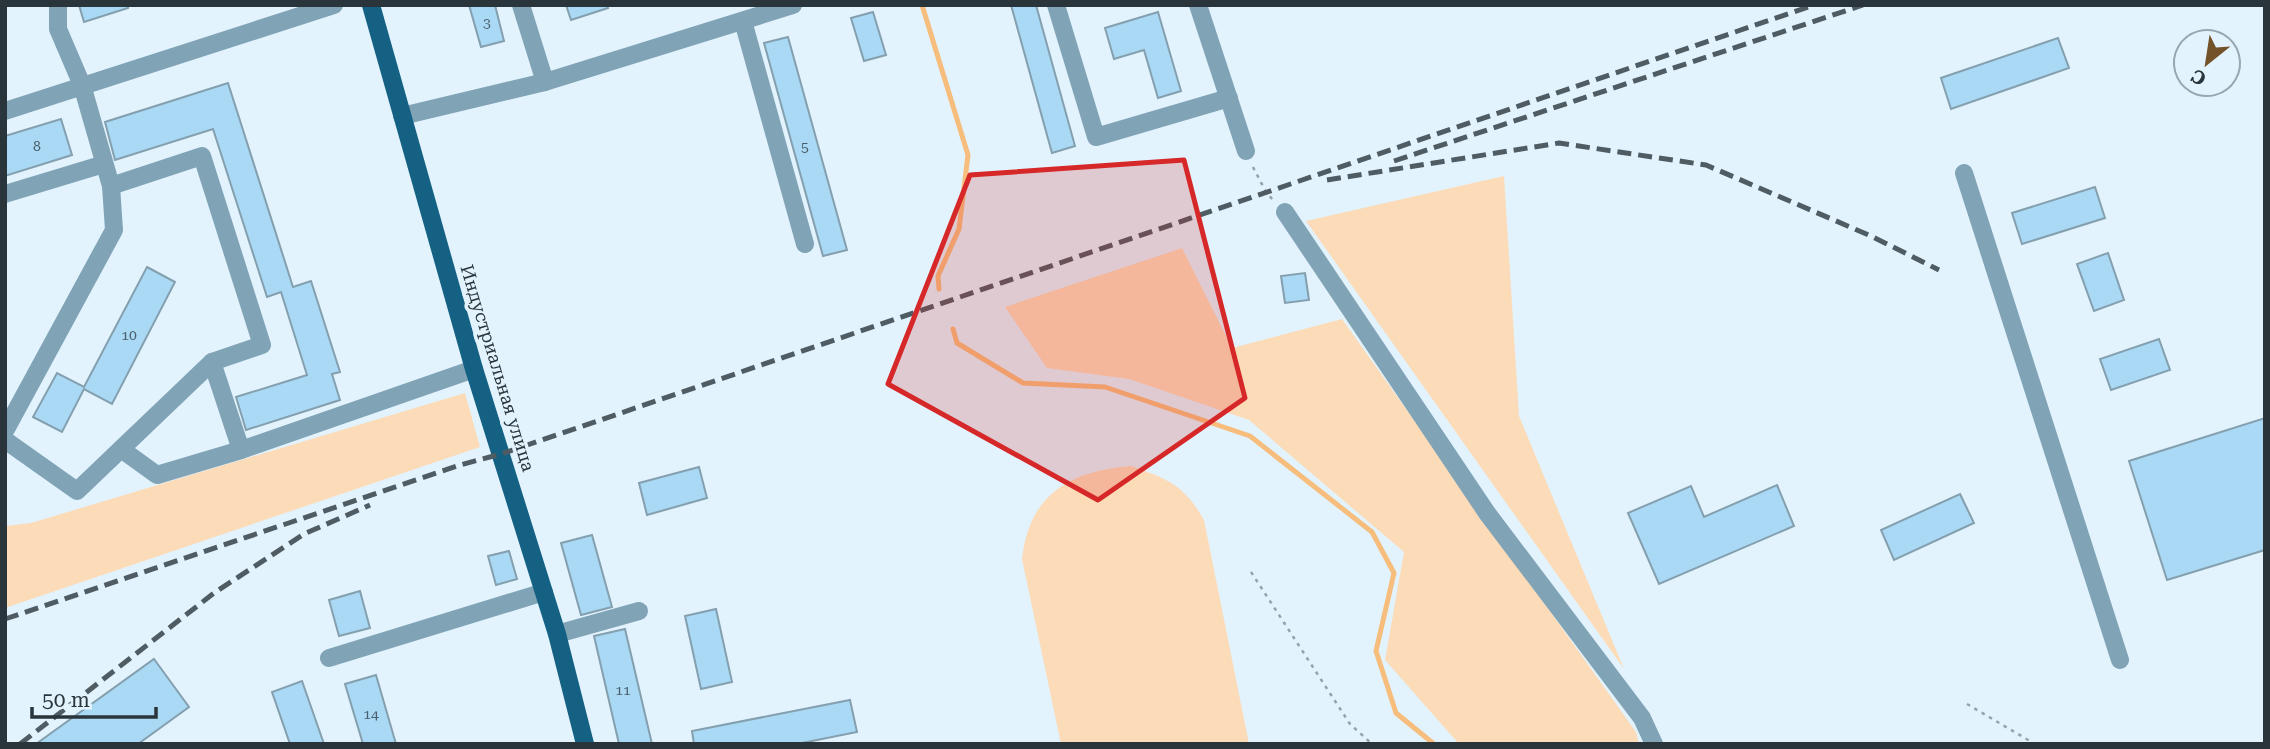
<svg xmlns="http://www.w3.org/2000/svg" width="2270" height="749" font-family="'Roboto Serif',serif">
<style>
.green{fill:#fcdbb8}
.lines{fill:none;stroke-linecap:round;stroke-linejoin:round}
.stream{stroke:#f7bd7d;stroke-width:5}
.building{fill:#a9d9f5;stroke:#849fae;stroke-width:2}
.path{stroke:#94a2ab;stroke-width:2.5;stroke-dasharray:3.5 5;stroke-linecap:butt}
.minor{stroke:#80a3b6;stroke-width:18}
.major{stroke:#146184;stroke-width:18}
.rail{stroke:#4f5c63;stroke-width:5;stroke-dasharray:14 7;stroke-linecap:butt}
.marked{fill:#d62828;fill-opacity:0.2;stroke:#d62828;stroke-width:5;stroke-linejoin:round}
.labels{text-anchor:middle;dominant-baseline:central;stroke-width:7;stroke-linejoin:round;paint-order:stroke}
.number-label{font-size:14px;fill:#4a5e6a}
.street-label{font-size:18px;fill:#2a353b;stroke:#e2f3fd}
</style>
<rect width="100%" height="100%" fill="#e2f3fd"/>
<g class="green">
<polygon points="1504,176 1519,416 1624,669 1306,221"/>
<polygon points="1182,248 1232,348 1342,319 1636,732 1639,744 1459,744 1385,660 1404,552 1249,420 1129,379 1047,368 1005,307"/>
<polygon points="465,393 480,447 5,608 5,526 31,523"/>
<path d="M1131,466c37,13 53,19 73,54l45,224h-188l-39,-185c7,-65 48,-88 109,-93z"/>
</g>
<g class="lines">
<g class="stream">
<polyline points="922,5 968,155 959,229 938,276 939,289"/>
<polyline points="953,329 957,343 1023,383 1105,387 1250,436 1372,532 1394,573 1376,651 1396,713 1434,744"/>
</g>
</g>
<g class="building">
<polygon points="79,5 128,5 128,8 84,22"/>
<polygon points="469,5 495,5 504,41 481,47"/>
<polygon points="566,5 607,5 608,8 571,20"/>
<polygon points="1011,5 1036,5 1075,146 1052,153"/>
<polygon points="873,12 886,55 864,61 851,18"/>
<polygon points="1158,12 1181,91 1158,98 1144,50 1114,59 1105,28"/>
<polygon points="788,37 847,250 823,256 764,43"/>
<polygon points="2058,38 2069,68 1951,109 1941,78"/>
<polygon points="228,83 293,287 311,281 340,372 332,374 340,400 246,430 236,397 307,375 281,292 267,297 213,129 115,160 105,122"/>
<polygon points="61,119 72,155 5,176 5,136"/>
<polygon points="2095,187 2105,218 2022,244 2012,213"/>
<polygon points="2108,253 2124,300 2094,311 2077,264"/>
<polygon points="147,267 175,282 112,404 84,389 62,432 33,417 57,373 84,387"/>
<polygon points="1305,273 1309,300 1285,303 1281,276"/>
<polygon points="2159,339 2170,370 2111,390 2100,359"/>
<polygon points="2265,418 2265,550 2167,580 2129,461"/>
<polygon points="699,467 707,498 647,515 639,483"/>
<polygon points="1777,485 1794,526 1659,584 1628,513 1691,486 1704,517"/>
<polygon points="1960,494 1974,523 1894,560 1881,530"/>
<polygon points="592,535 612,607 581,615 561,543"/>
<polygon points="509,551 517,579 496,585 488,556"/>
<polygon points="360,591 370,628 339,636 329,600"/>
<polygon points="716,609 732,682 701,689 685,616"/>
<polygon points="625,629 652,744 619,744 594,636"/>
<polygon points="154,659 189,707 138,744 36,744"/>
<polygon points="376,675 396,744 363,744 345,684"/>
<polygon points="302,681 324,744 290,744 272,692"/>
<polygon points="850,700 857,732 797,744 694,744 692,731"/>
</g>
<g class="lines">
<g class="path">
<polyline points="1253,167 1266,192 1273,200"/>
<polyline points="1251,572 1350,724 1372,744"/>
<polyline points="1967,704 2035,744"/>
</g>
<g class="minor">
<polyline points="521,5 545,82"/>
<polyline points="1056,5 1096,137 1229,98"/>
<polyline points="1198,5 1246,151"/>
<polyline points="743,21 805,244"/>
<polyline points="5,111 334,5"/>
<polyline points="402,116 545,82 793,5"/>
<polyline points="1964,173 2120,660"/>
<polyline points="111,186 202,156 262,345 212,362 241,450"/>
<polyline points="5,194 104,164"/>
<polyline points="1285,212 1487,513 1642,718 1654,744"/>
<polyline points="5,431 114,230 111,186 82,85 58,29 58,5"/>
<polyline points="5,440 77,491 212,362"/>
<polyline points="121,449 157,475 241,450 474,369"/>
<polyline points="557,634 639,611"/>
<polyline points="329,658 544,592"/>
</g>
<polyline class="major" points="371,5 474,369 557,634 585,744"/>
<g class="rail">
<polyline points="1394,161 1863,5"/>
<polyline points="1327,180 1559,143 1706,165 1871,236 1939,270"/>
<polyline points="5,619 460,465 501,454 1814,5"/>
<polyline points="20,744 214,593 304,534 370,505"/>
</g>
</g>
<path class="marked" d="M1184,160l61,238 -147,102 -210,-116 82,-209z"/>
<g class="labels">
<g class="number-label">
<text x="487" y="23">3</text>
<text x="37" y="146">8</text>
<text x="805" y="147">5</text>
<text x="129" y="335">10</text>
<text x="623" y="690">11</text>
<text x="371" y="714">14</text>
</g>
<g class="street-label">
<text transform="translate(498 368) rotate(73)">Индустриальная улица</text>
</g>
</g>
<rect width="2270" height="749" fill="none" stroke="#2a353b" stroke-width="14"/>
<g transform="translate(2207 63) rotate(210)"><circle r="33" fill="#e2f3fd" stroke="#98a7af" stroke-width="2"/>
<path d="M0-5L12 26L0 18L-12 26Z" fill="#735129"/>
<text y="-10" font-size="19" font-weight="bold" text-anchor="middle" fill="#2a353b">С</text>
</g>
<path d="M32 707v10h124v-10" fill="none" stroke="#2a353b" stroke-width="3.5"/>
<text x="42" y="707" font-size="21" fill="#2a353b" stroke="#e2f3fd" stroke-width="5" paint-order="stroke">50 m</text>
</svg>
